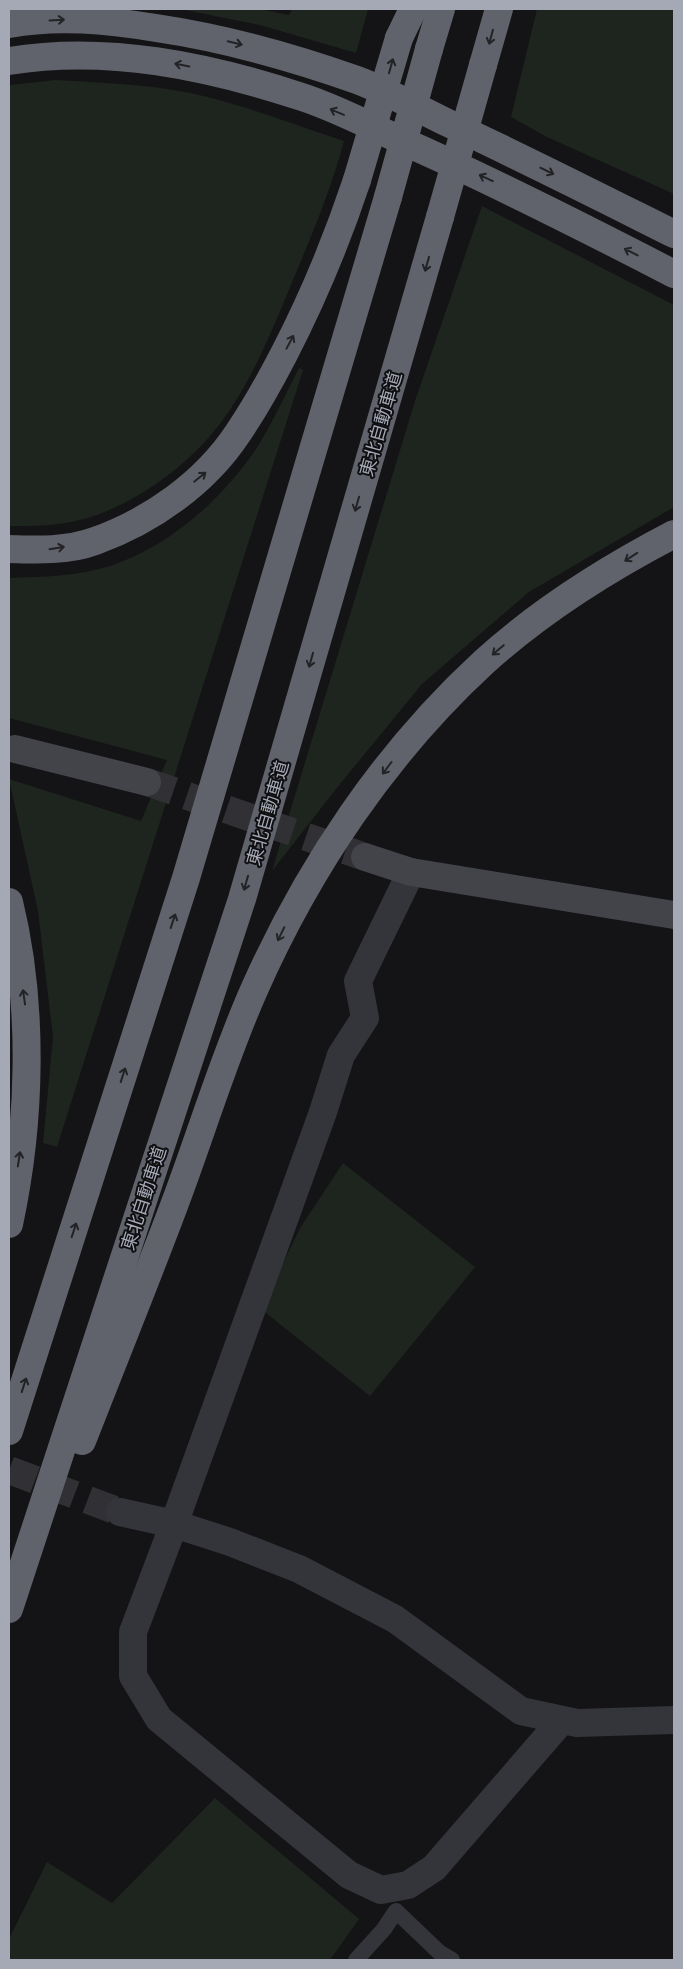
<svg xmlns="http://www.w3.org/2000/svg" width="683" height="1969" font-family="Commissioner,'Noto Sans JP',sans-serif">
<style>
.green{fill:#1e251f}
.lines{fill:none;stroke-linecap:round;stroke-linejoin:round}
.street-tunnel{stroke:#313135;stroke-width:28;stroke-dasharray:28 14;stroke-linecap:butt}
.secondary-tunnel{stroke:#313135;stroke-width:28;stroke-dasharray:28 14;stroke-linecap:butt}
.lane{stroke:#34353a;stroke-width:16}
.street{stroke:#34353a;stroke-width:28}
.secondary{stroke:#42444a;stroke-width:28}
.highway{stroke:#60636b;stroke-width:28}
.highway-bridge{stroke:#60636b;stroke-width:28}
.oneway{stroke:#232327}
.labels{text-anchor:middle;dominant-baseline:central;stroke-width:4;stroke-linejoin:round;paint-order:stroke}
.street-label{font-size:18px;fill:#a5a9b6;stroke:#0f0e10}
</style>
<rect width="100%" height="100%" fill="#141315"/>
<g class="green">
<polygon points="180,9 260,9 289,15 292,9 368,9 356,53 260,25"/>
<polygon points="537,9 674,9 674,194 547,137 511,117"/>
<path d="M56,80c45,3 90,4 134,13 52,11 103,31 154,48 -13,49 -31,91 -51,139 -22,53 -45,112 -83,156 -32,37 -80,70 -126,83 -24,7 -50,7 -75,7v-441z"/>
<polygon points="482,206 674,305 674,507 529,592 422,684 336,789 272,871 415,401"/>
<path d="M299,368l4,2 -246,777 -14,-4 10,-106 -15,-126 -29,-132 132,42 26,-61 -158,-42v-140c33,-1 69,-2 101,-12 59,-19 112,-67 146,-117 16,-25 29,-54 43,-81z"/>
<polygon points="343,1163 475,1267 370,1396 261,1309 300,1228"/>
<polygon points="215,1798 359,1919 330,1960 9,1960 9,1939 47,1862 112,1903"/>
</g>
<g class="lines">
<polyline class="street-tunnel" points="9,1470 120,1512"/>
<polyline class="secondary-tunnel" points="147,782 365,857"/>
<polyline class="lane" points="356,1960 384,1929 396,1911 440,1953 452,1960"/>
<g class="street">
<polyline points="120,1512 174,1524 323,1112 341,1055 365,1018 358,981 411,872"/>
<polyline points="562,1720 434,1868 408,1885 381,1890 349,1875 159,1719 133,1676 133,1632 174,1524 230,1542 299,1569 395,1619 521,1711 577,1723 674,1720"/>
</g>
<g class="secondary">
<polyline points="15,749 147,782"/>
<polyline points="365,857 411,872 674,915"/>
</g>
<g class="highway">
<path d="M9,24c48,-9 98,-4 147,4 68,10 136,29 201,52 32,12 62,29 93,44 75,35 150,73 224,110"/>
<polyline points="399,38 413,9"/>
<polyline points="429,49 441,9"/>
<path d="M9,61c99,-16 199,5 293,36 37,12 72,31 107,47 90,40 178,85 265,130"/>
<polyline points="483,65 499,9"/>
<path d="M9,549c28,1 59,2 86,-8 56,-20 110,-58 143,-108 17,-25 32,-52 46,-79 29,-56 53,-114 73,-174"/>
<path d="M9,902c25,102 22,220 0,322"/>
<polyline points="9,1431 186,878 388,197"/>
<path d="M82,1441c30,-77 61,-153 90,-230 28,-73 50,-149 82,-221 54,-122 131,-237 230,-328 56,-51 123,-93 190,-128"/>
<polyline points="9,1609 242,899 440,217"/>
</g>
<g class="highway-bridge">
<polyline points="357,180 399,38"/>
<polyline points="388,197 429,49"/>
<polyline points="440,217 483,65"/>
</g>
</g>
<defs><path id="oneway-shaft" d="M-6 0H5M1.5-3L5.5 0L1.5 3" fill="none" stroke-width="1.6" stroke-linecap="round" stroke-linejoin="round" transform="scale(1.25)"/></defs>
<g class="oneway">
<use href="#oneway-shaft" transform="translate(57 20) rotate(-3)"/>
<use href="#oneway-shaft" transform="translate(491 37) rotate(105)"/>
<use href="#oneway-shaft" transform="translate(235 43) rotate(13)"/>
<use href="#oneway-shaft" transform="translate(182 65) rotate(-169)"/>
<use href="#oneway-shaft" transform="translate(391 66) rotate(-74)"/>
<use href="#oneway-shaft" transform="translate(337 112) rotate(-157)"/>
<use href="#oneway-shaft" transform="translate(547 171) rotate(26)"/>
<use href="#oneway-shaft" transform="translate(486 178) rotate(-155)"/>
<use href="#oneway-shaft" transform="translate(631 252) rotate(-153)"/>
<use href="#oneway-shaft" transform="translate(427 264) rotate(106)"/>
<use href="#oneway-shaft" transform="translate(290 342) rotate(-62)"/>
<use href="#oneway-shaft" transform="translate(200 477) rotate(-39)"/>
<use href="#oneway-shaft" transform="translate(357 504) rotate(106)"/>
<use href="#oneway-shaft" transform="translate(57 548) rotate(-9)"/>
<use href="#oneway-shaft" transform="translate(631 557) rotate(147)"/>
<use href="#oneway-shaft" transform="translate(498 650) rotate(140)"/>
<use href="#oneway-shaft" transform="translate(311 660) rotate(106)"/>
<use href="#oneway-shaft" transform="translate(387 768) rotate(127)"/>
<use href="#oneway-shaft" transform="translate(246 883) rotate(106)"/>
<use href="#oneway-shaft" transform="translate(173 921) rotate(-72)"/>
<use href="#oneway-shaft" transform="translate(281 934) rotate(116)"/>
<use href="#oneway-shaft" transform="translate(24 997) rotate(-98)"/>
<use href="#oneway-shaft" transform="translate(123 1075) rotate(-72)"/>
<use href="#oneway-shaft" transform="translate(19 1159) rotate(-81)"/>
<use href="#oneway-shaft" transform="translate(74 1230) rotate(-72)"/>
<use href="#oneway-shaft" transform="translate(24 1385) rotate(-72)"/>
</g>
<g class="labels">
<g class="street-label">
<text transform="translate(380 424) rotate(-74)">東北自動車道</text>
<text transform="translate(267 813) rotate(-74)">東北自動車道</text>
<text transform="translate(143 1198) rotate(-72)">東北自動車道</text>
</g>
</g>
<rect width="683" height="1969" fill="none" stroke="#a5a9b6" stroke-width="20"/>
</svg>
